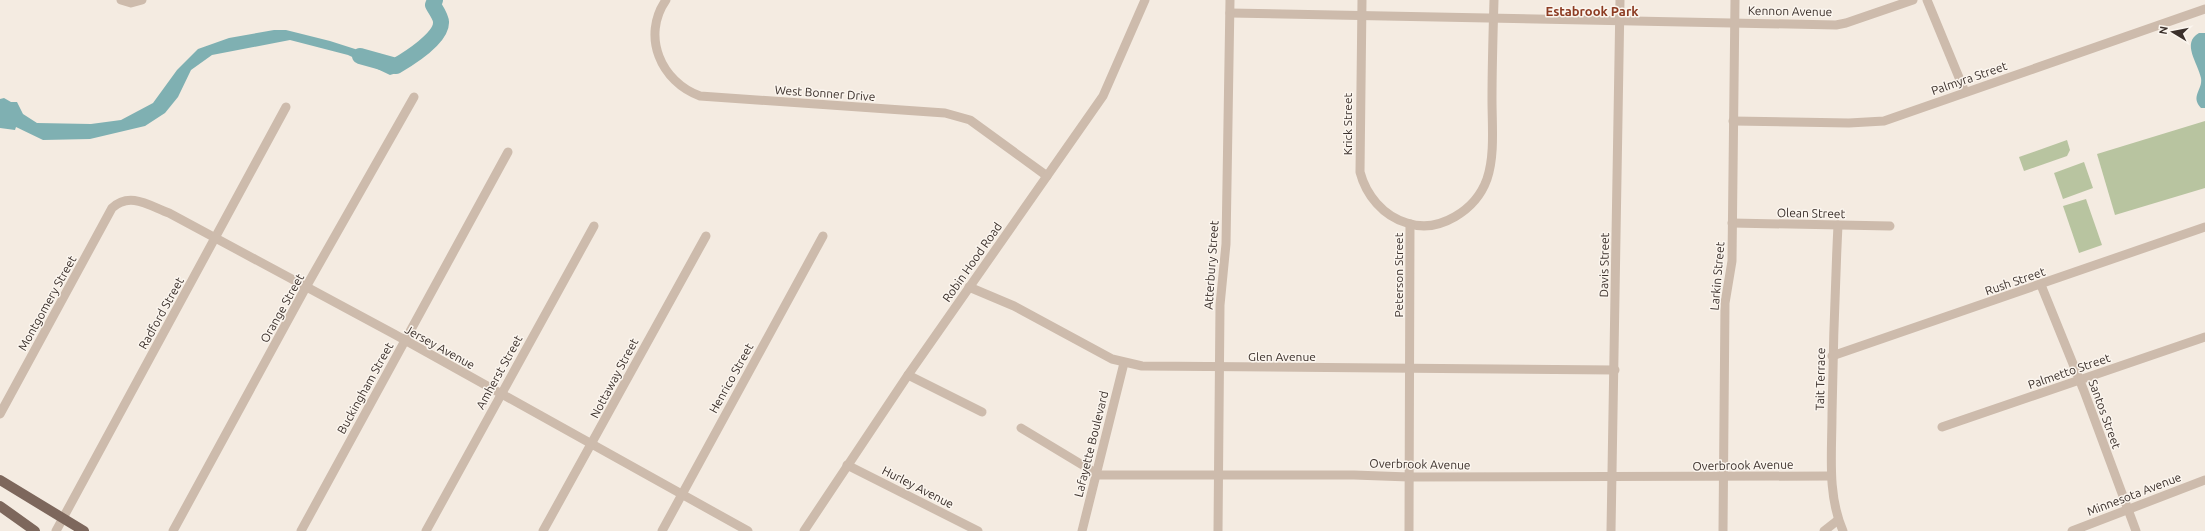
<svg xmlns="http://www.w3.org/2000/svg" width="2205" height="531" font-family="Ubuntu,sans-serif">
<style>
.green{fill:#b8c4a0}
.water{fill:#7fb0b2}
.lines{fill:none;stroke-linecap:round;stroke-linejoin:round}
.river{stroke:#7fb0b2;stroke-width:16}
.minor{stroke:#cdbbac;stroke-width:9}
.major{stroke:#7d675c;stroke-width:10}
.labels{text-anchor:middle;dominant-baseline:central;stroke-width:3;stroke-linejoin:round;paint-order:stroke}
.street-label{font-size:12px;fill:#3b302b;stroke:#fbf5ee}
.neighbourhood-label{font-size:13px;font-weight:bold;fill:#8c3b22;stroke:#fbf5ee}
</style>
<rect width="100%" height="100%" fill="#f4ebe1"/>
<g class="green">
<polygon points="2205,121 2205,188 2115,215 2097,154"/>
<polygon points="2067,140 2070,150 2067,156 2024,171 2019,157"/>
<polygon points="2084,162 2093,188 2063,199 2054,173"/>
<polygon points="2086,199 2102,245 2079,253 2063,206"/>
</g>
<g class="water">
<path d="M432,0h6l9,18c-10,19 -35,52 -57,57l-42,-20 -58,-15 -78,15 -21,15 -13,27 -13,16 -20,13 -55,13 -47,1 -27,-13 -1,3 -15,-2v-29l4,-1 7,4h6l6,12 14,9 54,1 30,-4 32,-17 24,-33 21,-21 31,-11 45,-8h12l44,11 25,8 30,15h21l34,-43 2,2 1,-10z"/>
<path d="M2199,33h6v75h-4c-11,-12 2,-18 0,-30 -3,-15 -20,-35 -2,-45z"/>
</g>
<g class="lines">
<path class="river" d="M360,56l36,10c12,-7 46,-28 45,-44 0,-5 -5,-12 -8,-17l2,-5"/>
<g class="minor">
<polyline points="121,0 131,3 142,0"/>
<path d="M666,0c-25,36 -5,82 34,96l245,17 25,7 77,56"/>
<path d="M1362,0l-2,172c6,23 23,44 47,51 32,11 69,-13 80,-44 8,-23 5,-54 5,-79 0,-33 1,-67 2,-100"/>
<polyline points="1927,0 1965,92"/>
<polyline points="1230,13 1836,25 1846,23 1913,0"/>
<polyline points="1733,121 1849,123 1884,121 2205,9"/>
<polyline points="1732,223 1890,226"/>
<path d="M1838,225c-3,63 -5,126 -6,189 0,40 -5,80 11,117"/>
<polyline points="2041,285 2084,391 2136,531"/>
<polyline points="969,287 1014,306 1112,359 1142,366 1615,370"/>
<polyline points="1832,356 2205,227"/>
<polyline points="908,375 982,412"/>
<path d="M0,414l112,-206c18,-17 38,-2 57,5l225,121 354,197"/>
<polyline points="1942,427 2205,337"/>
<polyline points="1021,428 1099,475 1354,475 1409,477 1831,476"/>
<polyline points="847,465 978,531"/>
<polyline points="56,531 286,107"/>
<polyline points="173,531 306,287 414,97"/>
<polyline points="301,531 508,152"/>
<polyline points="426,531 594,226"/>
<polyline points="543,531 706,236"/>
<polyline points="662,531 823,236"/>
<polyline points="804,531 908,375 1103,96 1145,0"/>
<polyline points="1082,531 1124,363"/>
<polyline points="1218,531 1220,305 1226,244 1230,0"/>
<polyline points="1409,531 1410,224"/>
<polyline points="1611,531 1620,0"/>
<polyline points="1723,531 1725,303 1732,261 1735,0"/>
<polyline points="1824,531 1838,520"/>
<polyline points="2072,531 2205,480"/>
</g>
<g class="major">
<polyline points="0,480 84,531"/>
<polyline points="0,506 35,531"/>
</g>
</g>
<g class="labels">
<g class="street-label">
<text transform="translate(1790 11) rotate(1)">Kennon Avenue</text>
<text transform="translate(1969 78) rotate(-19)">Palmyra Street</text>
<text transform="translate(825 93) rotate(4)">West Bonner Drive</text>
<text transform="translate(1347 124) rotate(-90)">Krick Street</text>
<text transform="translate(1811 213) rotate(1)">Olean Street</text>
<text transform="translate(972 262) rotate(-55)">Robin Hood Road</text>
<text transform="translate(1211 265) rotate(-86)">Atterbury Street</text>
<text transform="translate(1604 265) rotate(-89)">Davis Street</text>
<text transform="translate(1398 275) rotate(-90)">Peterson Street</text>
<text transform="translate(1717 276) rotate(-85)">Larkin Street</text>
<text transform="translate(2015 281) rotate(-19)">Rush Street</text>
<text transform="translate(47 303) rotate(-61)">Montgomery Street</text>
<text transform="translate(282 308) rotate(-61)">Orange Street</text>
<text transform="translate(161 313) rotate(-61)">Radford Street</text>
<text transform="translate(440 347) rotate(29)">Jersey Avenue</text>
<text x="1282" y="356">Glen Avenue</text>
<text transform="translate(2069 371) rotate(-19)">Palmetto Street</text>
<text transform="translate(499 372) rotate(-61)">Amherst Street</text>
<text transform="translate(614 378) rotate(-62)">Nottaway Street</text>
<text transform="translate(731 378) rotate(-61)">Henrico Street</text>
<text transform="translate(1820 379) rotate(-89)">Tait Terrace</text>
<text transform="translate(365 388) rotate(-61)">Buckingham Street</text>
<text transform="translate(2105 414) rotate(70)">Santos Street</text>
<text transform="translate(1091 444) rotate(-76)">Lafayette Boulevard</text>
<text transform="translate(1420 464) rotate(1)">Overbrook Avenue</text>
<text transform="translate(1743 465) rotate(-1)">Overbrook Avenue</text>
<text transform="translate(918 487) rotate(27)">Hurley Avenue</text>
<text transform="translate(2134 494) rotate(-21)">Minnesota Avenue</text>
</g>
<g class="neighbourhood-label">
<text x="1592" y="11">Estabrook Park</text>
</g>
</g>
<g transform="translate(2173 32) rotate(280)" stroke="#fbf5ee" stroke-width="3" paint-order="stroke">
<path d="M0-3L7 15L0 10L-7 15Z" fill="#3b302b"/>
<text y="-6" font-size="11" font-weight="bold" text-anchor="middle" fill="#3b302b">N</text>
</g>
</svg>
